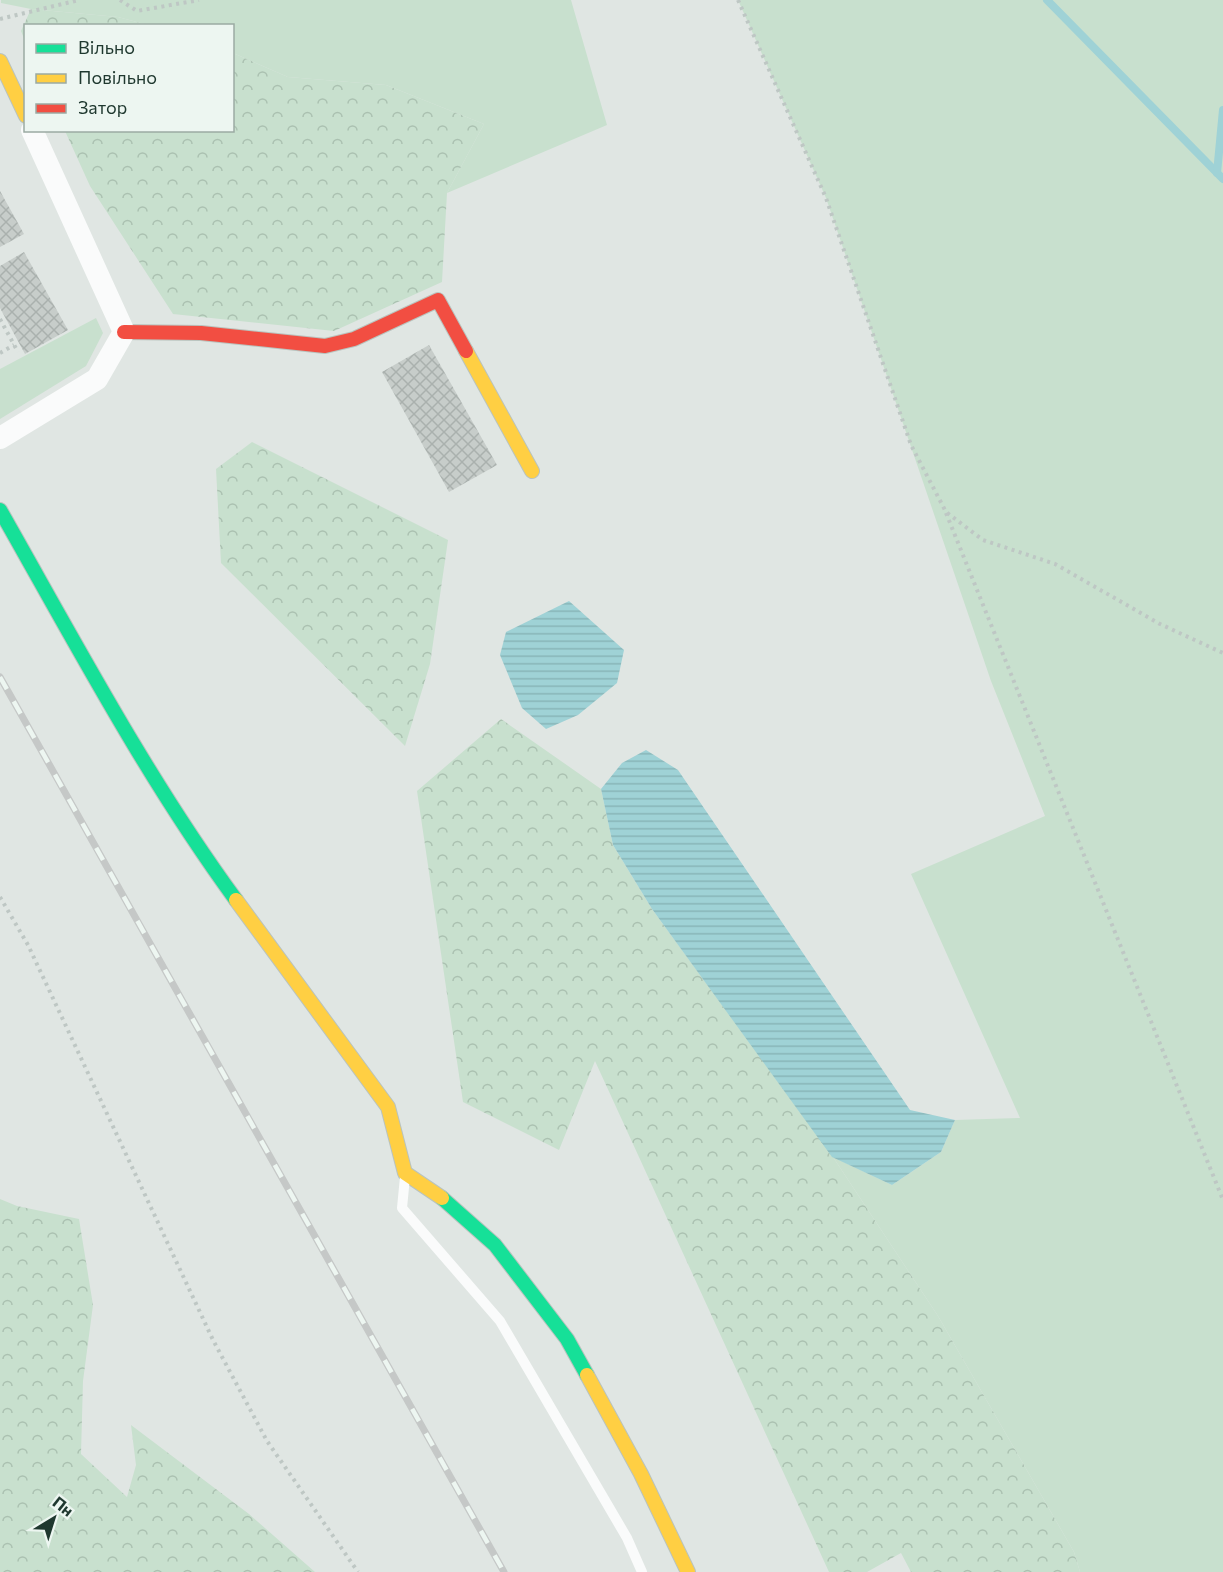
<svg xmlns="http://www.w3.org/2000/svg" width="1223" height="1572" font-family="Commissioner,sans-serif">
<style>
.green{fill:#c8e0ce}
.forest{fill:url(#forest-crowns)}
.water{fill:url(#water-rules)}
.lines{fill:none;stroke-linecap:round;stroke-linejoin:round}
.stream{stroke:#9fd2d6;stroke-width:8}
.building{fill:url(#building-cross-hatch)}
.fast-casing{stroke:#b9c3be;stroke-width:16}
.slow-casing{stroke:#b9c3be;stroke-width:16}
.jam-casing{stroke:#b9c3be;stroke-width:16}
.path{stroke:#bec7c4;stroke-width:4;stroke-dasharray:3 4.5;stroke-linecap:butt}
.lane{stroke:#fafbfb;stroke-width:10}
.street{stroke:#fafbfb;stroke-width:22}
.fast{stroke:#16e098;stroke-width:14}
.slow{stroke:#ffcf43;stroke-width:14}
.jam{stroke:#f24e42;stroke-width:14}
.rail-casing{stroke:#c5c8c7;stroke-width:7}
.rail{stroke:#edf6f1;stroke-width:4.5;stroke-dasharray:14;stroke-linecap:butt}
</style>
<defs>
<pattern id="forest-crowns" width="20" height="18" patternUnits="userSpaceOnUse" patternTransform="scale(1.5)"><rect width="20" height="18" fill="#c8e0ce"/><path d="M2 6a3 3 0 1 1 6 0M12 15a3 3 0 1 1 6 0" fill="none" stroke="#abc1b1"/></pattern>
<pattern id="water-rules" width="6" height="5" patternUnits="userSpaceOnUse" patternTransform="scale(1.5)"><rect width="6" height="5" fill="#9fd2d6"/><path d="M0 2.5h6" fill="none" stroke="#88b5b8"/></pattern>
<pattern id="building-cross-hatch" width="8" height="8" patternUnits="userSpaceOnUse" patternTransform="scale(1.5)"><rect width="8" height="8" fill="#c7cdca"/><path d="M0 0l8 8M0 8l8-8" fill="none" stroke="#aab1ae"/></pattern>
</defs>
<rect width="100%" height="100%" fill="#e0e6e3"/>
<g class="green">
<polygon points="1,0 571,0 607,125 447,193 484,124 386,85 288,77 233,53 232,26 148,25 118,17 31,9 1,3"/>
<polygon points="738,0 1223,0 1223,1572 1080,1572 1074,1552 938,1316 833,1157 892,1185 941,1152 955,1120 1020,1118 911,874 1045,816 991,681 826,198"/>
<polygon points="96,318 103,333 86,366 0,419 0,369"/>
</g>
<g class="forest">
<polygon points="31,9 118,17 148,25 26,26 25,41 21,31"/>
<polygon points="233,53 288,77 386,85 484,124 447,193 442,282 334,331 173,314 90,186 65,131 232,130"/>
<polygon points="252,442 448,540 430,664 405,746 221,563 216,469"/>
<polygon points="501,719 601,789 613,845 652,909 833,1157 938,1316 1074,1552 1080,1572 911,1572 901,1553 867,1572 829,1572 595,1061 559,1150 463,1102 417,791"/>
<polygon points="0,1199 17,1206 79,1219 93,1305 83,1381 81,1454 127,1497 136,1465 131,1425 249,1514 315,1572 0,1572"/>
</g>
<g class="water">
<polygon points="569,601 624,650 617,683 578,715 546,729 522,708 500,655 506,632"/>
<polygon points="646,750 678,770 910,1110 955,1120 941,1152 892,1185 832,1157 652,909 613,845 601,789 622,763"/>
</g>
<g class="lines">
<g class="stream">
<polyline points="1047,0 1223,179"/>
<polyline points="1217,173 1223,110"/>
</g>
</g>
<g class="building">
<polygon points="0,191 24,234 0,247"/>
<polygon points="24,252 68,330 25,354 0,308 0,266"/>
<polygon points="429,345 497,465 449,492 382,372"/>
</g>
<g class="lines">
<defs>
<g id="fast">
<path d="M0,510c75,132 146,267 236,390"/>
<polyline points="442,1198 495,1245 567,1339 587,1375"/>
</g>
<g id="slow">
<polyline points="0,61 26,116"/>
<polyline points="466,351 532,471"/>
<polyline points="236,900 388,1107 405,1173 442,1198"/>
<polyline points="587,1375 641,1474 688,1572"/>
</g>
<polyline id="jam" points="124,332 201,333 325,346 354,339 438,300 466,351"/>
</defs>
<use href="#fast" class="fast-casing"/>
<use href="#slow" class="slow-casing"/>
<use href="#jam" class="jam-casing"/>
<g class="path">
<polyline points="120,0 137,11 199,0"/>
<polyline points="738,0 826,198 911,445 946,512 983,540 1055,564 1160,624 1223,653"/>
<polyline points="0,19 79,0"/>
<polyline points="0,319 18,352"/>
<polyline points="0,353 14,345"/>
<polyline points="946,513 1223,1200"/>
<polyline points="0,897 28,945 213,1340 267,1441 358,1572"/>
</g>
<polyline class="lane" points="405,1177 402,1208 500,1321 627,1538 642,1572"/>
<polyline class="street" points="0,438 97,379 124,332 32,130"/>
<use href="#fast" class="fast"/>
<use href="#slow" class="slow"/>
<use href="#jam" class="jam"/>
<defs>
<polyline id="rail" points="0,677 504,1572"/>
</defs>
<use href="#rail" class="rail-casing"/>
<use href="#rail" class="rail"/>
</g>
<rect x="24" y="24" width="210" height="108" fill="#edf6f1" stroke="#9baaa3" stroke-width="1.5"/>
<rect x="36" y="44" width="30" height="9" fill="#16e098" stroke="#9baaa3" stroke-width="1.5"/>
<text x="78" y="54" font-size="18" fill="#1f382f">Вільно</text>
<rect x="36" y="74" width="30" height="9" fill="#ffcf43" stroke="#9baaa3" stroke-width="1.5"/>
<text x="78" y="84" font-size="18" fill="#1f382f">Повільно</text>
<rect x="36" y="104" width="30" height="9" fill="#f24e42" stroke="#9baaa3" stroke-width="1.5"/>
<text x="78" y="114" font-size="18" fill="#1f382f">Затор</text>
<g transform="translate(54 1518) rotate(38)" stroke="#edf6f1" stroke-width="4.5" paint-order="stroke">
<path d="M0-4.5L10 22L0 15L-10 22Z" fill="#1f382f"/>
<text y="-9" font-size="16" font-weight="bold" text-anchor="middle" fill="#1f382f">Пн</text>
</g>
</svg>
